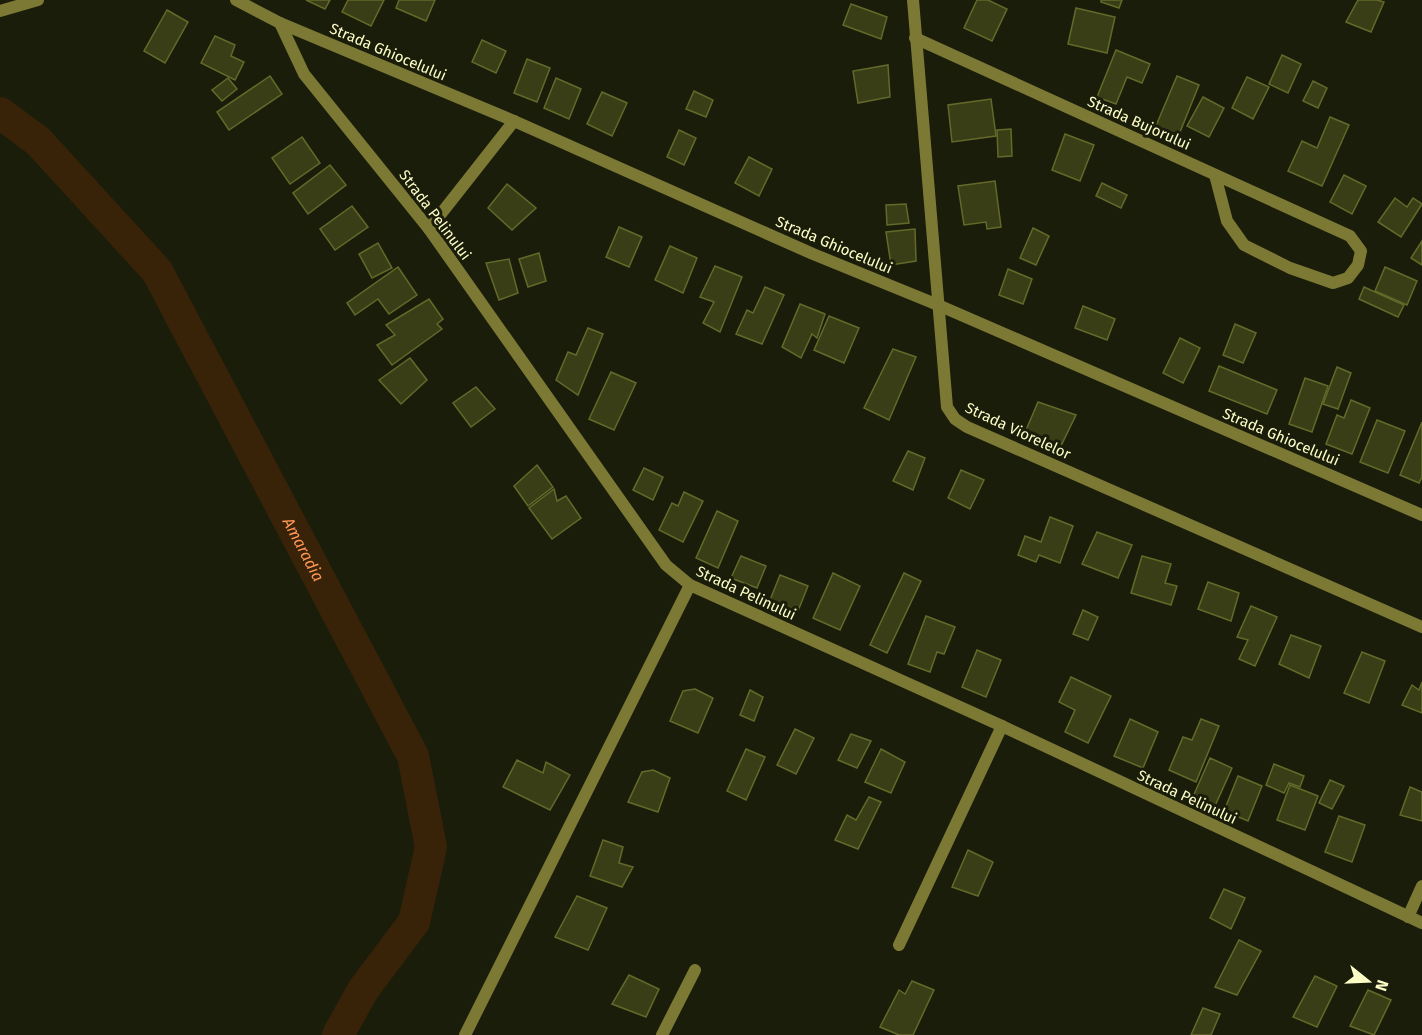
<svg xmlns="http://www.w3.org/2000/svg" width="1422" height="1035" font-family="'Fira Sans',sans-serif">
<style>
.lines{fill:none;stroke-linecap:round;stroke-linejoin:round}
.river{stroke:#392308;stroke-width:32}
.building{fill:#393e17;stroke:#636a29;stroke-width:1.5}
.street{stroke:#7c7935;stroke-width:12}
.labels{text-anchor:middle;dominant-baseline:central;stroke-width:6;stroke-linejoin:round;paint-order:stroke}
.street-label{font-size:15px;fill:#fdffc7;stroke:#1b1d0b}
.water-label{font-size:16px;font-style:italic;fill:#ff9555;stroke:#1b1d0b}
</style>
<rect width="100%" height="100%" fill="#1b1d0b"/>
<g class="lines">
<path class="river" id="s1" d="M0,113l38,28 119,130 256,485 18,91 -17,75 -51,68 -25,45"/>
</g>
<g class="building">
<polygon points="306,0 330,0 325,9"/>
<polygon points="348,0 384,0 371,26 342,12"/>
<polygon points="399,0 435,0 426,21 396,8"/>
<polygon points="977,0 988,0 1007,9 992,41 964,28"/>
<polygon points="1101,0 1122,0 1119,8 1101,2"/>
<polygon points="1358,0 1377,0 1384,2 1371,32 1346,22"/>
<polygon points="851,4 887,17 881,39 843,25"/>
<polygon points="1076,8 1115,17 1107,53 1068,44"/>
<polygon points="167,10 188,22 165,63 144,51"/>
<polygon points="215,36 235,45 231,56 244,62 235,80 201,63"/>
<polygon points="482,40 506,51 496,73 472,62"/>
<polygon points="1116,50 1150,64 1142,83 1127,77 1116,104 1097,97"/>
<polygon points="1282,55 1301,64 1288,93 1269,84"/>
<polygon points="527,59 550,68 537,102 514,93"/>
<polygon points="888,65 890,97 858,103 853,71"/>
<polygon points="270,76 282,94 229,130 217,112"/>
<polygon points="1177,76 1199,85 1178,137 1155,128"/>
<polygon points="1247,77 1269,87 1253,119 1232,108"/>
<polygon points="228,78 237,89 222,101 212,90"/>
<polygon points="556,78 581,89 569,119 544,108"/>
<polygon points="1313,81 1327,88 1318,108 1303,101"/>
<polygon points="694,91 713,100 706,117 686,109"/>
<polygon points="602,92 627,103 612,136 587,124"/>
<polygon points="1203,97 1224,108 1209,137 1187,126"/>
<polygon points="991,99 996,136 952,142 948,105"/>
<polygon points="1330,117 1349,125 1322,186 1288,171 1302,141 1317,148"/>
<polygon points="1011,129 1012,156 998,157 997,130"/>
<polygon points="679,130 696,138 684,165 667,157"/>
<polygon points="1065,134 1094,145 1080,181 1052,170"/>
<polygon points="302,137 320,163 290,184 272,158"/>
<polygon points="749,157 772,169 759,196 735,183"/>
<polygon points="330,165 346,185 308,214 293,193"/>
<polygon points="1344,175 1366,186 1352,214 1330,202"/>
<polygon points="995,181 1001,227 987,229 986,222 964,225 958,186"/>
<polygon points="1102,183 1127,195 1121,208 1096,196"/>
<polygon points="507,184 536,208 512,230 488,208"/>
<polygon points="1395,198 1407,207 1413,198 1422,204 1401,237 1378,222"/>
<polygon points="906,204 909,223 887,225 886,205"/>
<polygon points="352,206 368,227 335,250 320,229"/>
<polygon points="619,227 642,237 629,267 606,257"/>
<polygon points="1033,228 1049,236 1036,265 1020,258"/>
<polygon points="915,229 916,261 891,265 886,232"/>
<polygon points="1422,241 1422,265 1411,258"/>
<polygon points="378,243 392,268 372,278 359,254"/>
<polygon points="670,246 697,258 683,293 655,280"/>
<polygon points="539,253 546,281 528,287 519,259"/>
<polygon points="509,259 518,293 499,300 486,263"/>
<polygon points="715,266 742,277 720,332 703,323 714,302 700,297"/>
<polygon points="398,267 417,295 389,314 378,299 355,315 347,303"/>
<polygon points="1385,267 1417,281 1407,305 1375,291"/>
<polygon points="1008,269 1032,279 1023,304 999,295"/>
<polygon points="765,287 784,295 762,344 736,334 747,310 753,313"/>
<polygon points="1364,287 1404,305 1398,317 1359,299"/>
<polygon points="429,299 443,319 437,324 442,329 392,365 377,345 395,335 386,325"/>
<polygon points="800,304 825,314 817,338 812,334 801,358 782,347"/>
<polygon points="1083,306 1115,319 1107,340 1075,328"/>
<polygon points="829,316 859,328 844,363 814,350"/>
<polygon points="1235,324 1256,333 1243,363 1223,355"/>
<polygon points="588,328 603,334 578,395 556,380 568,352 576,355"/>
<polygon points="1180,338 1200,348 1183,383 1163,373"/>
<polygon points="893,349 916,357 889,420 864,408"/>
<polygon points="410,358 427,380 401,404 379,380"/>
<polygon points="1219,366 1277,390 1267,414 1209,391"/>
<polygon points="1337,367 1351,373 1338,409 1323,404"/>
<polygon points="611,372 636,383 614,430 589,419"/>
<polygon points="1305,378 1328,386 1312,432 1289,424"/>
<polygon points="476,387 495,409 471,427 453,403"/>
<polygon points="1351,400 1370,408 1352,454 1326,444 1337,415 1344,418"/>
<polygon points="1038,402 1076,415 1058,452 1023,437"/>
<polygon points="1377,420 1405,431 1388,473 1360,462"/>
<polygon points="1422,422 1422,477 1419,483 1400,475"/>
<polygon points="908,451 925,458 913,490 893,481"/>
<polygon points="537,465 553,487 528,506 514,486"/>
<polygon points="644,468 663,477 653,500 633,490"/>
<polygon points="961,470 984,480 970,509 948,498"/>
<polygon points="554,489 557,501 566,496 581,518 552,539 529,508"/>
<polygon points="684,492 703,501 683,542 659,530 672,503 678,506"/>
<polygon points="717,511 738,521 718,568 696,558"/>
<polygon points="1050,517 1073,526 1060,563 1039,555 1036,562 1018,555 1025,536 1041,542"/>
<polygon points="1097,532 1132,545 1118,578 1082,564"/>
<polygon points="741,556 766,566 757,588 731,578"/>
<polygon points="1142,556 1171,564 1165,583 1177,586 1171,605 1131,593"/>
<polygon points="833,573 860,586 840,630 813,618"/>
<polygon points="904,573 921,581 887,653 870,645"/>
<polygon points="780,575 808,586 798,611 770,600"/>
<polygon points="1208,582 1239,593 1231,621 1198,609"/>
<polygon points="1251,606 1277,617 1255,666 1239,659 1248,640 1237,637"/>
<polygon points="1083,610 1098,617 1088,640 1073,634"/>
<polygon points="926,616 955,627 944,654 937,652 930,672 908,664"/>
<polygon points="1291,635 1321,646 1309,678 1279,664"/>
<polygon points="977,650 1001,660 986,697 962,687"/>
<polygon points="1362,652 1385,661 1369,703 1344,693"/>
<polygon points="1071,677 1111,696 1088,743 1065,732 1075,710 1059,702"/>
<polygon points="1422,682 1422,713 1402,705 1412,685 1419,690"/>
<polygon points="695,689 713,698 698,733 670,721 683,691"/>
<polygon points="750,690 763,697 754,721 740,715"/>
<polygon points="1130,719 1158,732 1143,768 1114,756"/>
<polygon points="1201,719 1219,726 1196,782 1169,770 1183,737 1192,740"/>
<polygon points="795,729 814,738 796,774 777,765"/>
<polygon points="851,734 871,741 857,768 838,760"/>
<polygon points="746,749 765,757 746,800 727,791"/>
<polygon points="881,749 905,762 891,793 865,782"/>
<polygon points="1210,758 1232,768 1214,808 1192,799"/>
<polygon points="517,760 543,773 546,762 570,775 550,810 503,787"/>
<polygon points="1274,764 1304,776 1300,787 1289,783 1284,793 1266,785"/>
<polygon points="653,770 670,778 658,812 628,802 642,772"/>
<polygon points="1238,776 1262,786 1248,821 1224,811"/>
<polygon points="1330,780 1344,786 1332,809 1319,803"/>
<polygon points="1290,785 1318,796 1305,830 1277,820"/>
<polygon points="1410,787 1422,792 1422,821 1400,815"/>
<polygon points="869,797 881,802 858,849 835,840 847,815 856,820"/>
<polygon points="1339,816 1365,825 1352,862 1325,852"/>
<polygon points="603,840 623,847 619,863 633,867 622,887 590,876"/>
<polygon points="968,850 993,862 978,896 952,887"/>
<polygon points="1224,889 1245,898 1231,929 1210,918"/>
<polygon points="577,896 607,908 588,950 555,937"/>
<polygon points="1239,940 1261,951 1237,995 1215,987"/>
<polygon points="629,975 659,989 646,1017 612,1004"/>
<polygon points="1315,976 1337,986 1317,1027 1293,1017"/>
<polygon points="912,981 934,990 913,1035 899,1035 880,1027 899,990 905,994"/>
<polygon points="1368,990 1391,1000 1374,1035 1350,1026"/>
<polygon points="1203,1008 1220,1014 1211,1035 1191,1035"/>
</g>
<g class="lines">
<g class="street">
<polyline points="236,0 280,23 514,121 813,254 938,305 1422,515"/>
<polyline points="913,0 947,407 955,419 967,427 1422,627"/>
<polyline points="0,11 38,0"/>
<polyline points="280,23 304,74 429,229 666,565 690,585 1002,726 1422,923"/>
<polyline points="915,38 1350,236 1361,251 1358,265 1348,278 1333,283 1290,268 1244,245 1227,221 1215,175"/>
<polyline points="429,229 514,121"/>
<polyline points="1408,917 1422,886"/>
<polyline points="899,945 1002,726"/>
<polyline points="465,1035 690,585"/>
<polyline points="662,1035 695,970"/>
</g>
</g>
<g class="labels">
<g class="street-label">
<text transform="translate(388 52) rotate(23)">Strada Ghiocelului</text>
<text transform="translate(1139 123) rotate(24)">Strada Bujorului</text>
<text transform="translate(435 215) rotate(53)">Strada Pelinului</text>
<text transform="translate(834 245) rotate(23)">Strada Ghiocelului</text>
<text transform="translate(1018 431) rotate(25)">Strada Viorelelor</text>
<text transform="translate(1281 437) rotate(23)">Strada Ghiocelului</text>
<text transform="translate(746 593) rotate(25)">Strada Pelinului</text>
<text transform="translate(1187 797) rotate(25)">Strada Pelinului</text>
</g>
<g class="water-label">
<text stroke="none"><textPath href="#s1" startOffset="538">Amaradia</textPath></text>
</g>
</g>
<g transform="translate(1368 981) rotate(108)" stroke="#1b1d0b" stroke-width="4.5" paint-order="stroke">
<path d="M0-4.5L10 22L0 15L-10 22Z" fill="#fdffc7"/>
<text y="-9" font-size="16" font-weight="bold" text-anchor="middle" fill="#fdffc7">N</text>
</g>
</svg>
